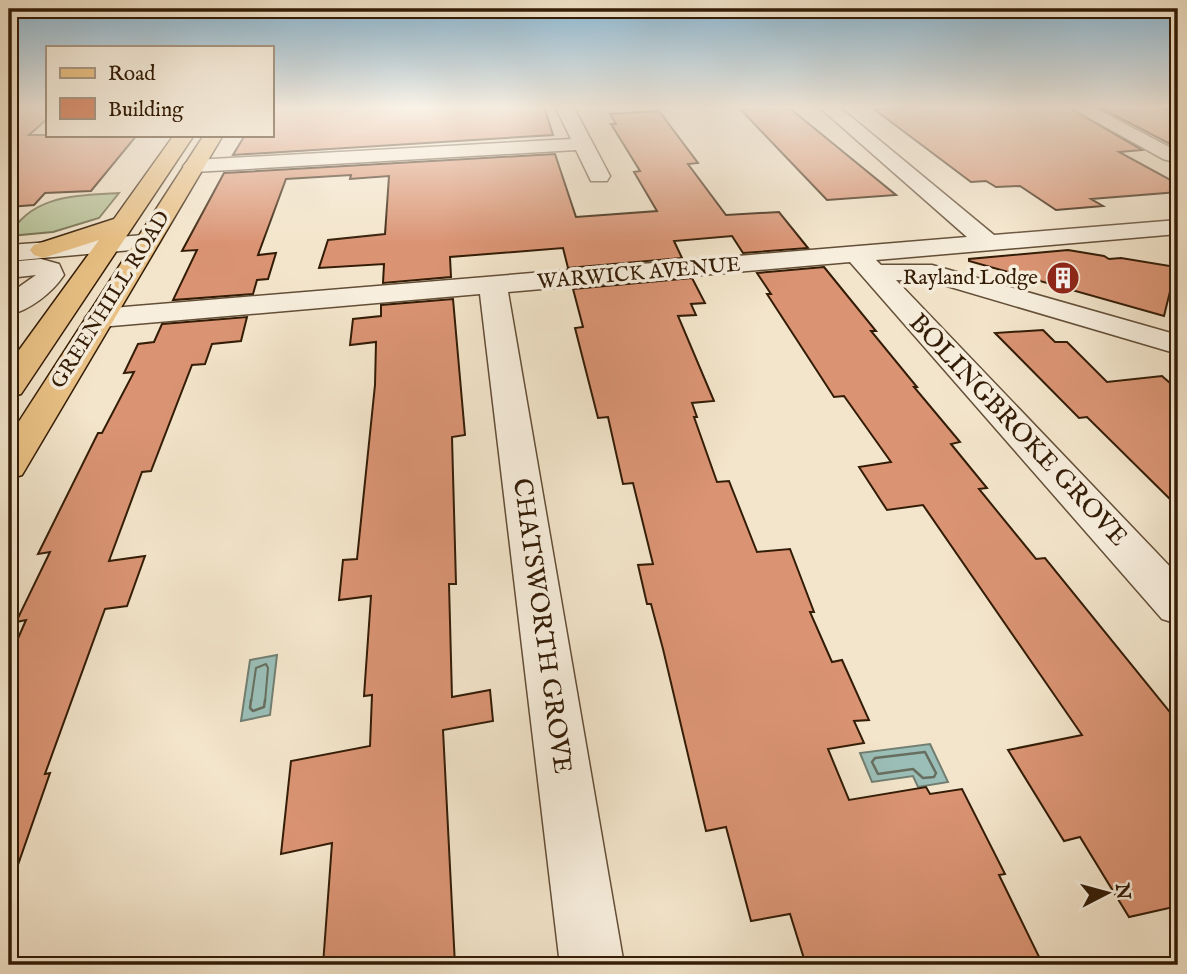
<svg xmlns="http://www.w3.org/2000/svg" width="1187" height="974" font-family="'IM FELL English',serif">
<style>
.green{fill:#b7c59a;stroke:#757050;stroke-width:2}
.water{fill:#9bbfb8;stroke:#717e71;stroke-width:2}
.lines{fill:none;stroke-linecap:round;stroke-linejoin:round}
.shore-far1{stroke:#676e5f;stroke-width:2}
.shore{stroke:#676e5f;stroke-width:2.5}
.building{fill:#da9474;stroke:#331c06;stroke-width:2}
.minor-casing{stroke:#634e37;stroke-width:3}
.major-casing{stroke:#331c06;stroke-width:3}
.minor{fill:#f7eedd;fill-rule:evenodd}
.major{fill:#eac286;fill-rule:evenodd}
.labels{text-anchor:middle;dominant-baseline:central;stroke-width:7;stroke-linejoin:round;paint-order:stroke}
.far-street-label{font-size:21px;fill:#331c06;stroke:#f7eedd}
.far-poi-label{font-size:21px;fill:#331c06;stroke:#f7eedd;text-anchor:end}
.street-label{font-size:26px;fill:#331c06;stroke:#f7eedd}
</style>
<rect width="100%" height="100%" fill="#f3e5cb"/>
<filter id="stains"><feTurbulence type="fractalNoise" baseFrequency=".00286" numOctaves="4"/><feColorMatrix values="0 0 0 0 .2 0 0 0 0 .09 0 0 0 0 .02 0 0 0 .5 -.17"/></filter>
<radialGradient id="worn" r=".72"><stop offset=".6" stop-color="#630" stop-opacity="0"/><stop offset="1" stop-color="#630" stop-opacity=".3"/></radialGradient>
<path class="green" d="M119,193l-20,25 -46,14 -44,4c23,-42 68,-40 110,-43z"/>
<g class="water">
<polygon points="277,655 270,715 241,721 250,660"/>
<polygon points="930,744 948,782 918,787 913,776 872,782 860,753"/>
</g>
<g class="lines">
<polyline class="shore-far1" points="251,702 256,668 266,664 268,668 265,702"/>
<g class="shore">
<polyline points="251,700 250,708 253,711 264,707 265,700"/>
<polygon points="925,752 936,773 934,777 923,778 913,769 878,774 872,762 875,758"/>
</g>
</g>
<g class="building">
<polygon points="271,106 544,106 553,135 233,155 245,135 271,135"/>
<polygon points="742,106 787,106 896,195 827,200 741,110 746,110"/>
<polygon points="929,106 1066,106 1142,150 1119,152 1178,184 1178,192 1091,199 1103,206 1056,210 1020,186 996,187 986,181 971,182 874,109"/>
<polygon points="1097,106 1158,106 1178,115 1178,148"/>
<polygon points="47,107 47,119 29,135 137,135 91,191 45,193 34,205 9,207 9,109"/>
<polygon points="659,111 698,163 688,164 726,215 779,212 808,248 743,253 732,236 674,241 682,258 568,268 563,248 450,257 451,277 383,283 384,264 319,268 328,240 385,234 389,176 350,179 351,175 286,179 258,255 276,253 268,279 257,280 253,294 173,300 197,250 182,251 224,173 555,154 576,217 657,211 634,172 640,171 611,124 616,124 610,114"/>
<polygon points="1068,250 1104,256 1109,259 1121,258 1176,267 1164,316 969,261 969,259"/>
<polygon points="824,267 876,331 871,331 917,387 914,387 960,442 951,444 987,488 979,489 1036,559 1045,558 1178,722 1178,906 1129,917 1080,837 1064,841 1008,750 1082,735 923,505 887,510 859,467 891,462 844,396 834,397 767,294 771,294 757,273"/>
<polygon points="692,278 705,303 691,304 696,315 678,316 714,401 692,403 697,417 694,417 717,482 729,481 757,552 790,549 814,612 810,612 832,662 842,660 869,720 854,721 864,743 828,749 849,800 926,787 930,794 962,789 1005,874 999,875 1043,965 806,965 790,914 751,921 726,827 706,831 663,649 651,604 647,604 638,565 653,564 633,483 623,484 608,417 598,418 575,328 583,327 573,289"/>
<polygon points="453,299 465,435 452,437 456,584 449,584 452,697 490,690 493,721 443,730 455,965 323,965 332,843 281,854 291,761 370,746 372,695 364,696 371,596 339,600 343,560 357,559 375,385 376,342 350,345 353,319 381,316 381,305"/>
<polygon points="247,317 241,341 212,344 205,364 192,365 151,471 142,472 109,561 145,556 127,606 105,609 45,774 50,773 13,879 9,879 9,659 26,620 16,622 50,552 38,554 98,433 102,433 134,372 124,373 138,344 154,342 162,324"/>
<polygon points="1043,330 1055,342 1067,342 1107,382 1162,376 1178,390 1178,507 1087,417 1079,418 995,333"/>
</g>
<g class="lines">
<defs>
<g id="minor">
<polygon points="555,106 573,106 610,176 607,181 591,181 576,150 194,172 187,170 183,166 187,162 194,160 571,139"/>
<polygon points="818,106 838,106 994,235 1178,220 1178,234 876,260 881,265 932,265 1178,335 1178,354 930,281 896,280 1178,575 1178,624 1162,619 850,262 508,292 624,965 560,965 480,294 100,327 90,324 85,318 90,312 100,309 967,237"/>
<polygon points="1068,106 1091,106 1177,151 1178,158 1170,161 1163,159"/>
<polygon points="145,235 154,238 158,243 154,248 9,261 9,245"/>
<path d="M41,259l18,5 5,11c-12,18 -34,35 -55,40v-21l27,-19 -27,3v-16z"/>
</g>
<g id="major">
<polygon points="174,135 194,135 21,394 9,397 9,364 99,240 43,258 34,255 30,250 34,245 114,219"/>
<polygon points="204,135 223,135 22,475 9,479 9,437"/>
</g>
</defs>
<use href="#minor" class="minor-casing"/>
<use href="#major" class="major-casing"/>
<use href="#minor" class="minor"/>
<use href="#major" class="major"/>
</g>
<linearGradient id="sky" x2="0" y2="1"><stop stop-color="#89b8d5"/><stop offset="0.44" stop-color="#faf3e8"/><stop offset="1" stop-color="#faf3e8" stop-opacity="0"/></linearGradient>
<rect width="1187" height="243" fill="url(#sky)"/>
<defs>
<symbol id="building-disc" viewBox="-11 -11 22 22"><circle r="9.5" fill="#8f2418" stroke="#f7eedd"/><path d="M-4-6H4V6H1V3H-1V6H-4ZM-2.5-4.3h1.7v1.8h-1.7ZM.8-4.3h1.7v1.8H.8ZM-2.5-1h1.7V.8h-1.7ZM.8-1h1.7V.8H.8Z" fill="#fff"/></symbol>
</defs>
<g fill-rule="evenodd">
<use href="#building-disc" x="1044" y="259" width="38" height="38"/>
</g>
<g class="labels">
<g class="far-street-label">
<text transform="translate(639 274) rotate(-5)">WARWICK AVENUE</text>
<text transform="translate(111 300) rotate(-58)">GREENHILL ROAD</text>
</g>
<g class="far-poi-label">
<text x="1038" y="278">Rayland Lodge</text>
</g>
<g class="street-label">
<text transform="translate(1018 430) rotate(47)">BOLINGBROKE GROVE</text>
<text transform="translate(542 626) rotate(82)">CHATSWORTH GROVE</text>
</g>
</g>
<rect width="1187" height="974" fill="none" stroke="#f3e5cb" stroke-width="35"/>
<rect x="10" y="10" width="1166" height="953" fill="none" stroke="#331c06" stroke-width="3.5"/>
<rect x="18" y="18" width="1152" height="939" fill="none" stroke="#331c06" stroke-width="2"/>
<rect x="46" y="46" width="228" height="91" fill="#f7eedd" stroke="#a99a87" stroke-width="2"/>
<rect x="60" y="68" width="35" height="10" fill="#eac286" stroke="#a99a87" stroke-width="2"/>
<text x="108" y="80" font-size="21" fill="#331c06">Road</text>
<rect x="60" y="98" width="35" height="21" fill="#da9474" stroke="#a99a87" stroke-width="2"/>
<text x="108" y="116" font-size="21" fill="#331c06">Building</text>
<g transform="translate(1107 893) rotate(84)" stroke="#f7eedd" stroke-width="5" paint-order="stroke">
<path d="M0-5L12 26L0 18L-12 26Z" fill="#331c06"/>
<text y="-10" font-size="19" font-weight="bold" text-anchor="middle" fill="#331c06">N</text>
</g>
<rect width="100%" height="100%" filter="url(#stains)"/>
<rect width="100%" height="100%" fill="url(#worn)"/>
</svg>
